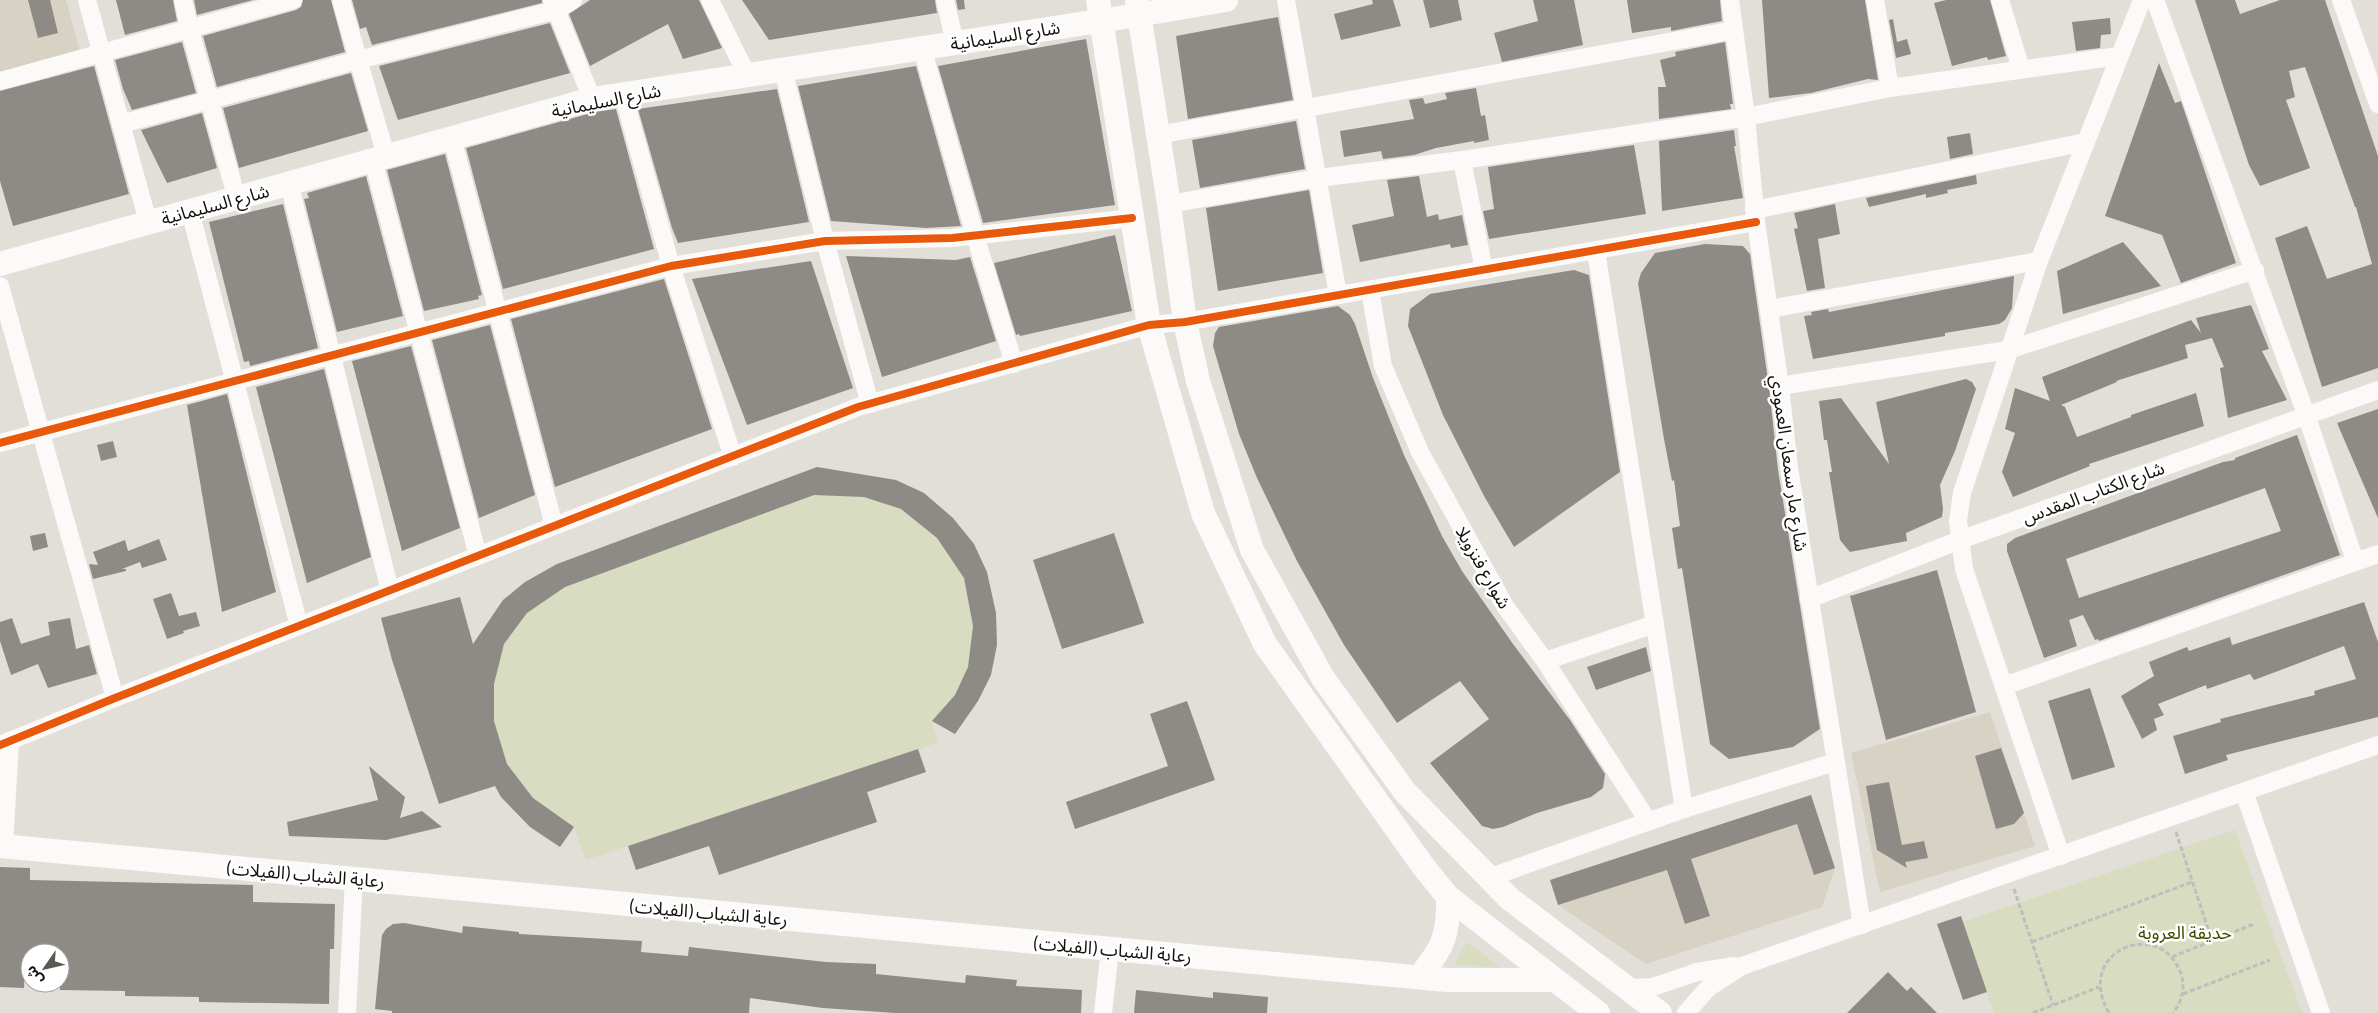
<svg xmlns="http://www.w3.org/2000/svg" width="2378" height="1013" font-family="Barlow,'Noto Sans Arabic',sans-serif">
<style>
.built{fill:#d7d2c4}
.green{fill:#d8dcc1}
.building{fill:#8e8b87;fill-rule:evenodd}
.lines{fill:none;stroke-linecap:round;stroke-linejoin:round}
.path{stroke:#bfbebc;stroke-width:3;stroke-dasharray:5 2.5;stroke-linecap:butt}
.minor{stroke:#fbfaf9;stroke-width:18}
.secondary{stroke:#fbfaf9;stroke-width:24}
.cycleway-casing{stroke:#fff;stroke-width:11}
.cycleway{stroke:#e8590c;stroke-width:8}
.labels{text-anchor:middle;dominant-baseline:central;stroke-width:5;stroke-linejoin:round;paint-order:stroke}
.street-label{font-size:18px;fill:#12110d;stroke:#fff}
.park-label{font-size:18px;fill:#424d01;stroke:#fff}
</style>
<rect width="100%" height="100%" fill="#e2dfd8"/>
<g class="built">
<polygon points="0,0 66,0 80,52 0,74"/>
<polygon points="1990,712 2035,846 1880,892 1851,753"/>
<polygon points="1811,795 1835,868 1822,907 1646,964 1558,905 1550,880"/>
</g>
<g class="green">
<polygon points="817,467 896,480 924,493 953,518 974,544 987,572 991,675 978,701 955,734 932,722 938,742 918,750 926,772 867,792 877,822 719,875 709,846 636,870 628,846 586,860 574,828 560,847 530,827 501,797 484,765 503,600"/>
<polygon points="2235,830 2302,1013 1994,1013 1961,922"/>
<polygon points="1467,942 1500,967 1454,965"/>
</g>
<g class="building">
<polygon points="28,0 50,0 58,33 38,38"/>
<polygon points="116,0 173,0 177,21 125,35"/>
<polygon points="194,0 253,0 197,15"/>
<polygon points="303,0 331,0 345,52 217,87 203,36 296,10 301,7"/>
<polygon points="352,0 542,0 542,3 372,45 366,27 360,29"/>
<polygon points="590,0 699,0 722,48 683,59 668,24 590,66 569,14"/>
<polygon points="742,0 935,0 937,13 769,40"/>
<polygon points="956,0 964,0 965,9 958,10"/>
<polygon points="1372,0 1393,0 1401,26 1341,40 1334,14 1373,4"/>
<polygon points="1423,0 1458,0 1462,20 1430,28"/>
<polygon points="1533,0 1574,0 1583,45 1502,62 1494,33 1538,21"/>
<polygon points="1627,0 1720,0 1722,21 1671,31 1671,27 1632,33"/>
<polygon points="1762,0 1865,0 1878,80 1868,79 1811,93 1769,98"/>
<polygon points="1946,0 1990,0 2006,56 1988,60 1987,57 1952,66 1934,3"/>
<polygon points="2195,0 2235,0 2240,14 2280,0 2325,0 2378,156 2378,368 2322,387 2275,238 2307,226 2327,279 2372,264 2356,207 2355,207 2305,67 2289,71 2295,97 2286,100 2310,168 2260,186 2249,165"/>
<polygon points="1278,17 1293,100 1188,119 1176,36"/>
<polygon points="2110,18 2111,34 2101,35 2100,48 2076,51 2072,22"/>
<polygon points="1893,19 1897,42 1907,39 1911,54 1896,58 1889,20"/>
<polygon points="550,23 570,73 398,120 379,66"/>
<polygon points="1086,39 1115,205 983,223 938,66"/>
<polygon points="182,42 196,93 132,110 123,89 115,60"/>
<polygon points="1725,42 1733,104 1730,104 1731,109 1659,119 1658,87 1666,87 1660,60 1676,56 1675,52"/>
<polygon points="2159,63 2175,103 2181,101 2236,263 2181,283 2162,235 2105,216"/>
<polygon points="94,66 129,194 13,226 0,181 0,91"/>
<polygon points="916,66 961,226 926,228 831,221 798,86"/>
<polygon points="351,73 368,131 239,168 223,108"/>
<polygon points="1476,88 1481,116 1485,115 1489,140 1474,143 1474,141 1436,148 1414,155 1383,159 1381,151 1344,157 1340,131 1414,119 1409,100 1423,98 1425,104 1447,99 1445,93"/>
<polygon points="777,89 809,222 678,243 672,228 638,109"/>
<polygon points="616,109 654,249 503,289 466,148 595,112"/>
<polygon points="202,113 217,168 167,183 141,130"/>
<polygon points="1296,121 1305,169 1200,188 1192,140"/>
<polygon points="1734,130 1736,146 1734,146 1743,198 1662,211 1659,141"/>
<polygon points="1970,133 1973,154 1950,159 1947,137"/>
<polygon points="1634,145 1646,214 1489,239 1483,211 1494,209 1488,167"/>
<polygon points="445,154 482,295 478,296 479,299 424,311 387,170"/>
<polygon points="1976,175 1977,184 1947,190 1948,193 1926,198 1926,194 1869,207 1866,198"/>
<polygon points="366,176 403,316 337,332 304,199 309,198 307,193"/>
<polygon points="1419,176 1427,217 1438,214 1439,220 1462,215 1468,245 1451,248 1450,244 1360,262 1352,225 1394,216 1387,180"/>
<polygon points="1309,190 1323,273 1218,291 1206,208"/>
<polygon points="283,204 318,348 250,366 249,361 244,362 209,222"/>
<polygon points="1835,204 1840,234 1818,239 1825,288 1807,291 1794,229 1798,228 1794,213"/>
<polygon points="1115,235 1132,311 1020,336 1019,334 1016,335 994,263"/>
<polygon points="2123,242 2161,286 2063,314 2057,271"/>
<polygon points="1705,244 1743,246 1750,254 1769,387 1778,470 1820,729 1793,747 1729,759 1710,744 1682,568 1678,569 1672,528 1680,526 1674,480 1672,481 1664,439 1638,283 1641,273 1655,253"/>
<polygon points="846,256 956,260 970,257 996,341 882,377"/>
<polygon points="811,261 853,388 747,425 692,279"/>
<polygon points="1574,270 1589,275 1620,472 1514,547 1484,496 1443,415 1408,326 1410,309 1430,294"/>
<polygon points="2014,276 2012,308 2005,320 1999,324 1945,333 1945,336 1813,359 1804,316 1812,315 1811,312 1828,309 1829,312"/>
<polygon points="664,279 712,429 555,487 511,319"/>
<polygon points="2251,305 2269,349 2262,351 2287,400 2228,418 2220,368 2224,367 2212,338 2185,345 2188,358 2116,381 2117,382 2061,405 2065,407 2077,437 2131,417 2131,415 2196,393 2204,426 2089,464 2090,466 2013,497 2002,472 2015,433 2005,429 2015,388 2050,401 2042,377 2191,320 2201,333 2196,318"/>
<polygon points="1338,306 1350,315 1355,324 1373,378 1404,455 1442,536 1462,571 1513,644 1570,720 1605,774 1603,788 1591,797 1537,813 1503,827 1493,829 1482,826 1430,763 1489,719 1460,681 1397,723 1344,645 1297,561 1257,478 1239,434 1213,346 1215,333 1219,327"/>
<polygon points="490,325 535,495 479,518 432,340"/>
<polygon points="411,346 460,528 402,551 352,361"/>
<polygon points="324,369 371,557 307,583 256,387"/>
<polygon points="1966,379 1972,382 1976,389 1955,451 1940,485 1943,509 1942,517 1906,533 1907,541 1850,552 1840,540 1829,472 1832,472 1827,440 1824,440 1819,401 1841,398 1889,464 1876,402"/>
<polygon points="227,394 276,592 222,612 187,405"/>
<polygon points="2378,409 2378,518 2337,423"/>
<path d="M2297,435l43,120 -241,86 -1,-2 -3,1 -12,-25 -14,5 8,26 -33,12 -37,-107v-7l8,-6 208,-76 12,-2v-2zM2265,488l16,43 -202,67 -13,-39z"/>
<polygon points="113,441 117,457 101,461 97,445"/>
<polygon points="817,467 896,480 924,493 953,518 974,544 987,572 996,613 997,645 991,675 978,701 955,734 932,721 955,695 968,667 973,626 964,578 937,538 901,509 864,497 814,495 565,587 527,613 504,644 494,684 494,721 507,764 533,798 574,827 560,847 530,827 501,797 495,786 439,804 392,660 381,618 460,597 473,644 503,600 525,582 557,564"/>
<polygon points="45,533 48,547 33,551 30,536"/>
<polygon points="1114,533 1144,623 1062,649 1033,560"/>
<polygon points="159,539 167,560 142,568 140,562 122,569 126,569 126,571 93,579 89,564 98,565 93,552 125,540 128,551"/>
<polygon points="1937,570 1976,712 1886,740 1850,596"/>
<polygon points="171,593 179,616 196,612 200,626 183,631 184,633 167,639 153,599"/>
<polygon points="2364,602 2378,642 2378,717 2226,755 2228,760 2185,774 2173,736 2221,722 2220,719 2315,695 2314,691 2356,679 2344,646 2254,680 2250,674 2207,689 2206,685 2158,704 2164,715 2154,719 2157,730 2142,739 2121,696 2154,676 2149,662 2187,647 2189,651 2230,637 2232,645"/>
<polygon points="12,618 21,644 50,635 48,622 70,618 76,649 89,645 97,674 48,688 38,664 11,675 0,641 0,622"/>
<polygon points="1646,647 1651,671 1596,690 1587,667"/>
<polygon points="2090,688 2115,767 2072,780 2048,701"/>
<polygon points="1187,701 1215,780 1075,829 1066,802 1168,766 1150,714"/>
<polygon points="2001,748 2024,813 2014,824 1996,829 1975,756"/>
<polygon points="918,749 926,772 867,792 877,822 719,875 709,846 636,870 628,846"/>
<polygon points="369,766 405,797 400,818 422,811 442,827 386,840 289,836 287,822 378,800"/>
<polygon points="1889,782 1902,845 1924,841 1928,858 1905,862 1907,868 1877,850 1866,786"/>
<polygon points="1811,795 1835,868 1814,875 1797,824 1691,859 1710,916 1685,924 1667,870 1558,905 1550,880"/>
<polygon points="0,867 30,868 30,880 253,885 253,902 335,904 334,949 330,949 329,1004 199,1002 199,997 125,996 125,991 60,990 60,953 25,953 24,988 0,987"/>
<polygon points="1961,916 1987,992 1963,1000 1937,924"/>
<polygon points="404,923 462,933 463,926 519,932 519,934 642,941 641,952 688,956 689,947 826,962 876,964 876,974 965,983 966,975 1017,980 1016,986 1082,990 1081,1013 895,1013 823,1008 750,998 749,1013 392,1013 392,1011 375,1009 382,935 386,929 393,924"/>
<polygon points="1888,972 1907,991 1911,987 1937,1013 1847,1013"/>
<polygon points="1136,990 1213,998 1213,992 1268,997 1267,1013 1134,1013"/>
</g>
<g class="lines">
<g class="path">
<polyline points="2176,832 2212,941"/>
<polyline points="2014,889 2053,1005"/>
<polyline points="2032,942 2192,882"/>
<polyline points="2172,957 2254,924"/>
<polyline points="2183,994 2270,960"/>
<polyline points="2033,1013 2099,987"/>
<path d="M2109,1013c-37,-64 55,-98 73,-36 3,13 -1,26 -9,36"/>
</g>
<g class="minor">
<polyline points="87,0 148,222"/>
<polyline points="183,0 189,27 237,199"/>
<polyline points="341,0 386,156"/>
<polyline points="552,0 592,99"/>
<polyline points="710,0 747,75"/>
<polyline points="945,0 955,43"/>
<polyline points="1286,0 1338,295"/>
<polyline points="1730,0 1746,117 1756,222 1780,386 1789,468 1862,925"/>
<polyline points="1875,0 1890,88"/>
<polyline points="2000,0 2021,69"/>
<polyline points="2155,0 2306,414 2355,561"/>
<polyline points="2341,0 2378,104"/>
<polyline points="922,48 975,235 1014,364"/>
<polyline points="783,69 825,241 870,404"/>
<polyline points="0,81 293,0"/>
<polyline points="623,94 671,266 733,457"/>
<polyline points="121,124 358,60 556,10 573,0"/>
<polyline points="1158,135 1734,30"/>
<polyline points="452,138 554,526"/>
<polyline points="373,160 478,556"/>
<polyline points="1462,160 1484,270"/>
<polyline points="289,183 390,591"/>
<polyline points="1169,204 1318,178 1462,160 1746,117 1890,88 2119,56"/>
<polyline points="1754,210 2086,142"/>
<polyline points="190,211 299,626"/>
<polyline points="1596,251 1684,809"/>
<polyline points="0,286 115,698"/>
<polyline points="1370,290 1383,366 1420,452 1505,606 1545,661 1648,821"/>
<polyline points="1769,309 2039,261"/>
<polyline points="1780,386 2008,350 2255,270"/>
<polyline points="0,443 671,266 825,241 952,238 1132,218"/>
<polyline points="1809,599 1960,540 2378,390"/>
<polyline points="1545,661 1655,624"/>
<polyline points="2004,686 2378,554"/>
<polyline points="0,745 115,698 858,407 1149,325 1185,322 1756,222"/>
<polyline points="2244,792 2321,1013"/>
<polyline points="4,846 10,741"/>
<polyline points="2061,856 1964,569 1958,521 1962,493 2039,261 2142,0"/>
<polyline points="1488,878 1684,809 1835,762"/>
<polyline points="1628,988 1653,987 1697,972 1734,966"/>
<polyline points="347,1013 354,879"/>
<polyline points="1103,1013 1110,949"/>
<polyline points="1686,1013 1708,988 1742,966 2378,745"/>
</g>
<g class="secondary">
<polyline points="1098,0 1149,325 1203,513 1265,644 1423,866 1448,897 1598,1013"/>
<polyline points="1137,1 1169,204 1185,322 1198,381 1252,550 1323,678 1405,792 1510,899 1660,1013"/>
<polyline points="0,264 592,99 1138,15 1226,0"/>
<polyline points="0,846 1447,980 1554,980"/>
<path d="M1419,977c24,-29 30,-42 29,-80"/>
</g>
<defs>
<g id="cycleway">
<polyline points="0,443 671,266 825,241 952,238 1132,218"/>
<polyline points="0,745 115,698 858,407 1149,325 1185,322 1756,222"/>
</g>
</defs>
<use href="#cycleway" class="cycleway-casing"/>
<use href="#cycleway" class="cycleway"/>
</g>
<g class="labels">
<g class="street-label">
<text transform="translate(1005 35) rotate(-9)">شارع السليمانية</text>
<text transform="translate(606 100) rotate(-11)">شارع السليمانية</text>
<text transform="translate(215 204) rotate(-15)">شارع السليمانية</text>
<text transform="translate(1790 463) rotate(82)">شارع مار سمعان العمودي</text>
<text transform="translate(2093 492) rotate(-20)">شارع الكتاب المقدس</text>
<text transform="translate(1484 567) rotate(60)">شوارع فنزويلا</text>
<text transform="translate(306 874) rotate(5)">رعاية الشباب (الفيلات)</text>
<text transform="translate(709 912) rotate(5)">رعاية الشباب (الفيلات)</text>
<text transform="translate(1113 949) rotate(5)">رعاية الشباب (الفيلات)</text>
</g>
<g class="park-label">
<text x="2185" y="932">حديقة العروبة</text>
</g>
</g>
<g transform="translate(45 968) rotate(236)"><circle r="24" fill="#ffffff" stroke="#a0a09e"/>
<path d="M0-4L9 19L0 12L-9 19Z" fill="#5b5954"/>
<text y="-8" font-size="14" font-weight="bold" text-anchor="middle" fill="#12110d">ش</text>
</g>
</svg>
